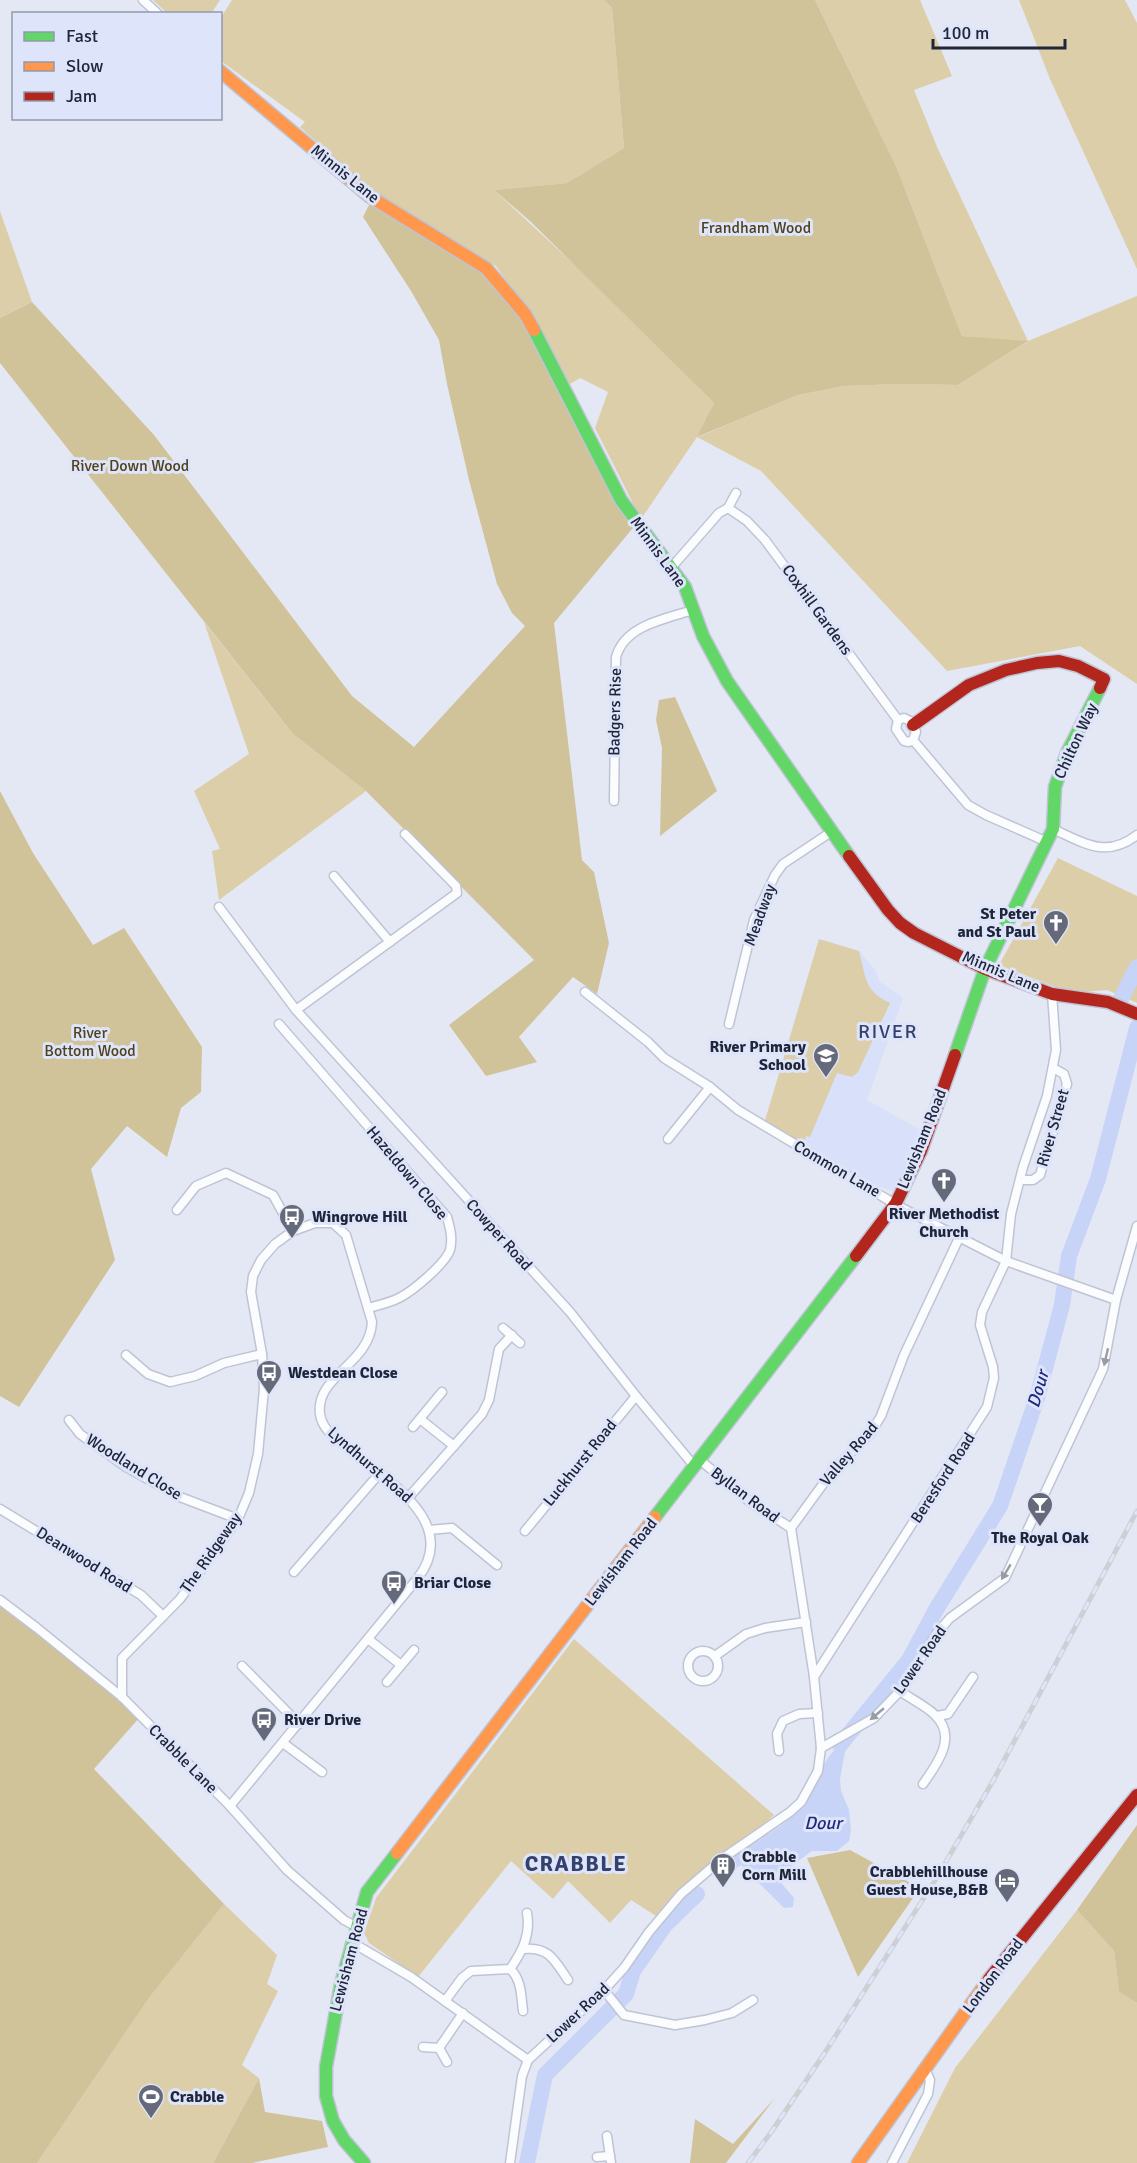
<svg xmlns="http://www.w3.org/2000/svg" width="1137" height="2163" font-family="Signika,sans-serif">
<style>
.built{fill:#d8e0fa}
.green{fill:#dccea8}
.forest{fill:#d1c399}
.water{fill:#c7d3f7}
.lines{fill:none;stroke-linecap:round;stroke-linejoin:round}
.river{stroke:#c7d3f7;stroke-width:16}
.street-casing{stroke:#bfc4d5;stroke-width:11}
.fast-casing{stroke:#bfc4d5;stroke-width:15}
.slow-casing{stroke:#bfc4d5;stroke-width:15}
.jam-casing{stroke:#bfc4d5;stroke-width:15}
.street{stroke:#fbfcfd;stroke-width:8}
.fast{stroke:#63d668;stroke-width:12}
.slow{stroke:#ff974d;stroke-width:12}
.jam{stroke:#b3261e;stroke-width:12}
.rail-casing{stroke:#cecfd4;stroke-width:5}
.rail{stroke:#dee5fa;stroke-width:3;stroke-dasharray:9;stroke-linecap:butt}
.oneway{fill:#989ca5}
.labels{text-anchor:middle;dominant-baseline:central;stroke-width:6;stroke-linejoin:round;paint-order:stroke}
.street-label{font-size:16px;fill:#20263a;stroke:#dee5fa}
.park-label{font-size:16px;fill:#4e411c;stroke:#dee5fa}
.poi-label{font-size:16px;font-weight:bold;fill:#20263a;stroke:#dee5fa;text-anchor:start}
.water-label{font-size:18px;font-style:italic;fill:#202b80;stroke:#dee5fa}
.quarter-label{font-size:20px;letter-spacing:1.5px;fill:#35416d;stroke:#dee5fa}
.district-label{font-size:22px;font-weight:bold;letter-spacing:1.5px;fill:#35416d;stroke:#dee5fa}
</style>
<rect width="100%" height="100%" fill="#e4e8f4"/>
<polygon class="built" points="819,939 859,951 875,970 880,982 903,998 867,1100 919,1129 907,1169 893,1191 880,1187 764,1124"/>
<g class="green">
<polygon points="153,0 220,0 211,14 167,13"/>
<polygon points="232,0 604,0 612,8 624,148 567,183 494,190 579,269 714,403 698,437 798,395 844,386 901,384 958,385 1027,342 962,336 896,166 815,0 920,0 952,76 914,90 938,149 1028,341 1137,296 1137,684 1080,646 947,671 761,471 697,437 641,519 595,428 608,392 580,378 570,384 528,313 496,266 377,196 300,127 305,122 221,61 220,19"/>
<polygon points="1019,0 1125,0 1137,23 1137,269 1050,79"/>
<polygon points="0,211 32,302 0,318"/>
<polygon points="204,622 293,734 366,791 219,900 212,851 220,849 194,791 249,754"/>
<polygon points="1058,858 1137,896 1137,1003 1107,990 1071,993 999,965"/>
<path d="M819,939l40,12c7,26 5,40 31,52l-32,69 -6,5 -15,-4 -27,64 -4,-1 -2,10 -40,-22z"/>
<polygon points="574,1639 774,1815 748,1838 680,1888 656,1916 631,1900 610,1923 568,1881 553,1899 511,1861 418,1977 369,1943 364,1933 376,1898"/>
<polygon points="224,1904 277,1955 267,1984 278,1991 242,2065 259,2078 213,2163 37,2163 149,1998"/>
<polygon points="1077,1910 1114,1951 1119,1992 1137,2003 1137,2163 907,2163 955,2068"/>
</g>
<g class="forest">
<polygon points="604,0 815,0 896,166 962,336 1028,341 958,385 901,384 844,386 798,395 697,437 714,403 531,222 494,190 567,183 624,148 612,8"/>
<polygon points="371,201 486,268 525,314 637,523 554,623 582,860 594,872 609,943 597,994 573,977 519,1037 537,1062 486,1076 449,1025 534,960 366,791 293,734 0,363 0,318 32,302 154,435 352,696 414,747 525,626 512,613 497,584 469,480 447,384 439,340 411,291 363,217"/>
<polygon points="675,697 717,791 660,836 662,748 656,720 659,700"/>
<polygon points="0,791 33,853 93,945 124,928 202,1047 201,1092 181,1108 167,1157 127,1126 91,1169 115,1260 19,1407 0,1396"/>
<polygon points="0,1604 122,1697 140,1717 94,1769 224,1904 149,1998 37,2163 0,2163"/>
<polygon points="1137,1825 1137,2003 1119,1992 1114,1951 1077,1910"/>
<polygon points="850,1850 920,1888 858,1977 807,1858"/>
<polygon points="259,2078 265,2112 322,2121 328,2147 252,2163 213,2163"/>
<polygon points="775,2098 726,2163 690,2163 695,2119 733,2144"/>
</g>
<path class="water" d="M840,1745l6,1 -6,33 1,12 8,19 2,20 -2,11 -12,10h-25l-36,26 18,21 -1,9 -9,1 -43,-43 -13,8 -10,1 -3,-3 8,-10c26,-16 66,-35 84,-60 14,-21 12,-39 33,-56z"/>
<g class="lines">
<g class="river">
<polyline points="1121,999 1137,967"/>
<polyline points="840,1745 909,1660 937,1608 1000,1506 1037,1398 1062,1305 1069,1256 1098,1179 1137,1028"/>
<polyline points="527,2163 545,2075 626,1994 633,1971 665,1925 697,1894"/>
</g>
<defs>
<g id="street">
<polyline points="143,0 158,14"/>
<polyline points="728,508 747,521 765,540 898,720"/>
<polyline points="671,568 719,513 728,508 736,493"/>
<polygon points="904,718 910,721 916,732 913,740 909,742 904,741 896,729 898,720"/>
<polyline points="913,740 968,805 986,815 1045,841"/>
<path d="M614,801l2,-144c9,-32 49,-38 77,-47"/>
<path d="M1053,829c31,14 53,30 84,6"/>
<polyline points="334,876 390,942"/>
<polyline points="219,907 296,1010 570,1312 636,1396 695,1467"/>
<polyline points="585,992 648,1042 664,1058 710,1087 738,1110 900,1207 1006,1261 1116,1300"/>
<polyline points="296,1010 457,893 456,886 405,834"/>
<path d="M279,1024l168,193c3,11 6,21 3,33 -5,14 -37,41 -51,48 -10,5 -20,7 -31,10"/>
<polyline points="729,1024 754,920 775,875 783,864 831,832"/>
<polyline points="668,1139 710,1087"/>
<polyline points="1021,1180 1033,1180 1040,1175 1067,1084 1064,1074 1053,1068"/>
<polyline points="177,1210 196,1186 226,1173 273,1195 293,1231"/>
<polyline points="503,1328 520,1343"/>
<polyline points="126,1355 148,1374 170,1382 195,1376 224,1363 262,1354"/>
<polyline points="420,1419 454,1446"/>
<polyline points="69,1420 80,1434 126,1467 180,1497 238,1519"/>
<polyline points="413,1427 442,1392"/>
<polyline points="700,1460 750,1502 791,1528"/>
<polyline points="408,1498 482,1414 489,1400 499,1349 512,1335"/>
<polyline points="0,1509 141,1595 163,1616"/>
<polyline points="429,1530 452,1528 497,1565"/>
<polyline points="525,1531 636,1396"/>
<polyline points="294,1572 379,1474"/>
<polyline points="0,1600 37,1628 122,1697 230,1806 287,1870 344,1920 357,1927"/>
<polyline points="368,1639 401,1665"/>
<circle cx="703" cy="1666" r="15"/>
<polyline points="715,1656 746,1634 765,1628 806,1622"/>
<polyline points="242,1666 299,1724"/>
<polyline points="814,1677 987,1407 994,1378 993,1367 980,1325 982,1312 1006,1261 1011,1214 1023,1167 1047,1096 1056,1050 1052,994"/>
<polyline points="387,1682 414,1650"/>
<path d="M900,1691c11,8 26,15 35,24 23,22 2,49 -12,69"/>
<path d="M122,1697v-39l58,-59 58,-80 11,-26 9,-39 6,-65 -2,-35 -11,-62 2,-16 8,-16 14,-16 18,-13 22,-8h18l13,12 26,87c-2,42 -57,54 -52,92 2,16 17,25 28,34 38,32 114,75 69,131l-187,227"/>
<polyline points="937,1716 948,1714 973,1677"/>
<polyline points="283,1743 322,1772"/>
<polyline points="821,1748 874,1718 900,1691 937,1633 950,1618 1005,1578 1103,1369 1116,1300 1137,1226"/>
<polyline points="779,1751 777,1734 783,1721 799,1714 818,1713"/>
<polyline points="350,1944 358,1946 411,1977 528,2060"/>
<path d="M523,1949c26,-3 32,12 45,31"/>
<path d="M510,1969c12,-17 21,-34 17,-56"/>
<polyline points="604,1990 624,2015 675,2025 705,2020 732,2013 753,2000"/>
<path d="M445,2001l17,-23 9,-7 39,-2c12,11 11,27 13,42"/>
<polyline points="423,2047 439,2048 447,2062"/>
<polyline points="439,2048 463,2013"/>
<polyline points="607,2136 611,2163"/>
<polyline points="597,2157 610,2156"/>
<polyline points="510,2163 522,2076 528,2060 604,1990 624,1968 649,1932 681,1894 723,1858 790,1812 801,1802 818,1771 821,1748 814,1677 791,1528 834,1469 870,1434 881,1416 904,1355 959,1238"/>
<polyline points="892,2163 928,2094 930,2080 925,2069"/>
</g>
<g id="fast">
<polyline points="534,330 621,500 685,587 703,636 727,681 849,856"/>
<polyline points="955,1055 985,969 1053,829 1055,787 1067,753 1100,688"/>
<polyline points="655,1517 856,1256"/>
<polyline points="364,2163 344,2140 333,2121 326,2096 326,2067 341,1984 367,1892 397,1853"/>
</g>
<g id="slow">
<polyline points="220,71 369,196 486,268 525,314 534,330"/>
<polyline points="397,1853 655,1517"/>
<polyline points="858,2163 989,1979"/>
</g>
<g id="jam">
<polyline points="913,725 969,685 1006,670 1037,663 1059,661 1078,666 1104,679 1100,688"/>
<polyline points="849,856 888,910 900,923 914,933 985,969 1052,994 1108,1002 1137,1014"/>
<polyline points="856,1256 896,1203 921,1151 955,1055"/>
<polyline points="989,1979 1137,1795"/>
</g>
</defs>
<use href="#street" class="street-casing"/>
<use href="#fast" class="fast-casing"/>
<use href="#slow" class="slow-casing"/>
<use href="#jam" class="jam-casing"/>
<use href="#street" class="street"/>
<use href="#fast" class="fast"/>
<use href="#slow" class="slow"/>
<use href="#jam" class="jam"/>
<defs>
<polyline id="rail" points="748,2163 772,2131 824,2054 934,1882 993,1781 1137,1511"/>
</defs>
<use href="#rail" class="rail-casing"/>
<use href="#rail" class="rail"/>
</g>
<defs><path id="oneway-solid" d="M-6-.8H1V-3.2L6.5 0L1 3.2V.8H-6Z" transform="scale(1.5)"/></defs>
<g class="oneway">
<use href="#oneway-solid" transform="translate(1106 1357) rotate(103)"/>
<use href="#oneway-solid" transform="translate(1006 1572) rotate(121)"/>
<use href="#oneway-solid" transform="translate(877 1714) rotate(140)"/>
</g>
<defs>
<symbol id="church-pin" viewBox="-11 -11 22 30"><path d="M0 17L-7.5 6A9.5 9.5 0 1 1 7.5 6Z" fill="#656a7b" stroke="#dee5fa"/><path d="M-1.2-6h2.4v3.5h3.3v2.4h-3.3V6h-2.4V-.1h-3.3v-2.4h3.3Z" fill="#fff"/></symbol>
<symbol id="school-pin" viewBox="-11 -11 22 30"><path d="M0 17L-7.5 6A9.5 9.5 0 1 1 7.5 6Z" fill="#656a7b" stroke="#dee5fa"/><path d="M0-5L7-2L0 1L-7-2ZM-4 1L0 2.5L4 1V4Q0 6-4 4Z" fill="#fff"/></symbol>
<symbol id="bus-pin" viewBox="-11 -11 22 30"><path d="M0 17L-7.5 6A9.5 9.5 0 1 1 7.5 6Z" fill="#656a7b" stroke="#dee5fa"/><path d="M-5-6H5V4H4V6H2V4H-2V6H-4V4H-5ZM-3.5-4V0h7V-4ZM-3.5 1.2v1.5H-2V1.2ZM2 1.2v1.5H3.5V1.2Z" fill="#fff"/></symbol>
<symbol id="bar-pin" viewBox="-11 -11 22 30"><path d="M0 17L-7.5 6A9.5 9.5 0 1 1 7.5 6Z" fill="#656a7b" stroke="#dee5fa"/><path d="M-6-5H6L.8 .8V4.5H3.5V6h-7V4.5H-.8V.8Z" fill="#fff"/></symbol>
<symbol id="building-pin" viewBox="-11 -11 22 30"><path d="M0 17L-7.5 6A9.5 9.5 0 1 1 7.5 6Z" fill="#656a7b" stroke="#dee5fa"/><path d="M-4-6H4V6H1V3H-1V6H-4ZM-2.5-4.3h1.7v1.8h-1.7ZM.8-4.3h1.7v1.8H.8ZM-2.5-1h1.7V.8h-1.7ZM.8-1h1.7V.8H.8Z" fill="#fff"/></symbol>
<symbol id="hotel-pin" viewBox="-11 -11 22 30"><path d="M0 17L-7.5 6A9.5 9.5 0 1 1 7.5 6Z" fill="#656a7b" stroke="#dee5fa"/><path d="M-6-4.5h1.5V1H6V5H4.5V3h-9V5H-6ZM-4 0a1.8 1.8 0 1 1 3.6 0ZM.5 0V-2.5h3Q6-2.5 6 0Z" fill="#fff"/></symbol>
<symbol id="stadium-pin" viewBox="-11 -11 22 30"><path d="M0 17L-7.5 6A9.5 9.5 0 1 1 7.5 6Z" fill="#656a7b" stroke="#dee5fa"/><path d="M0-5a6.5 5 0 1 0 0 10a6.5 5 0 1 0 0-10ZM-3.5-1.8h7v3.6h-7Z" fill="#fff"/></symbol>
</defs>
<g fill-rule="evenodd">
<use href="#church-pin" x="1041" y="908" width="30" height="40"/>
<use href="#school-pin" x="811" y="1041" width="30" height="40"/>
<use href="#church-pin" x="929" y="1166" width="30" height="40"/>
<use href="#bus-pin" x="277" y="1202" width="30" height="40"/>
<use href="#bus-pin" x="254" y="1358" width="30" height="40"/>
<use href="#bar-pin" x="1025" y="1490" width="30" height="40"/>
<use href="#bus-pin" x="379" y="1568" width="30" height="40"/>
<use href="#bus-pin" x="249" y="1705" width="30" height="40"/>
<use href="#building-pin" x="708" y="1851" width="30" height="40"/>
<use href="#hotel-pin" x="992" y="1866" width="30" height="40"/>
<use href="#stadium-pin" x="136" y="2082" width="30" height="40"/>
</g>
<g class="labels">
<g class="street-label">
<text transform="translate(345 174) rotate(39)">Minnis Lane</text>
<text transform="translate(658 552) rotate(54)">Minnis Lane</text>
<text transform="translate(817 610) rotate(54)">Coxhill Gardens</text>
<text transform="translate(615 712) rotate(-89)">Badgers Rise</text>
<text transform="translate(1076 741) rotate(-65)">Chilton Way</text>
<text transform="translate(760 915) rotate(-70)">Meadway</text>
<text transform="translate(1001 972) rotate(23)">Minnis Lane</text>
<text transform="translate(1053 1128) rotate(-74)">River Street</text>
<text transform="translate(922 1139) rotate(-68)">Lewisham Road</text>
<text transform="translate(837 1169) rotate(30)">Common Lane</text>
<text transform="translate(407 1173) rotate(50)">Hazeldown Close</text>
<text transform="translate(499 1235) rotate(48)">Cowper Road</text>
<text transform="translate(849 1454) rotate(-49)">Valley Road</text>
<text transform="translate(580 1463) rotate(-51)">Luckhurst Road</text>
<text transform="translate(370 1465) rotate(41)">Lyndhurst Road</text>
<text transform="translate(134 1467) rotate(32)">Woodland Close</text>
<text transform="translate(943 1478) rotate(-57)">Beresford Road</text>
<text transform="translate(745 1495) rotate(37)">Byllan Road</text>
<text transform="translate(211 1553) rotate(-55)">The Ridgeway</text>
<text transform="translate(84 1560) rotate(32)">Deanwood Road</text>
<text transform="translate(621 1562) rotate(-52)">Lewisham Road</text>
<text transform="translate(920 1660) rotate(-55)">Lower Road</text>
<text transform="translate(183 1759) rotate(45)">Crabble Lane</text>
<text transform="translate(349 1960) rotate(-75)">Lewisham Road</text>
<text transform="translate(993 1976) rotate(-53)">London Road</text>
<text transform="translate(578 2013) rotate(-43)">Lower Road</text>
</g>
<g class="park-label">
<text x="756" y="228">Frandham Wood</text>
<text x="130" y="466">River Down Wood</text>
<text x="90" y="1033">River<tspan x="90" dy="18">Bottom Wood</tspan></text>
</g>
<g class="poi-label">
<text x="1036" y="914" text-anchor="end">St Peter<tspan x="1036" dy="18">and St Paul</tspan></text>
<text x="806" y="1047" text-anchor="end">River Primary<tspan x="806" dy="18">School</tspan></text>
<text x="944" y="1214" text-anchor="middle">River Methodist<tspan x="944" dy="18">Church</tspan></text>
<text x="312" y="1217">Wingrove Hill</text>
<text x="288" y="1373">Westdean Close</text>
<text x="1040" y="1538" text-anchor="middle">The Royal Oak</text>
<text x="414" y="1583">Briar Close</text>
<text x="284" y="1720">River Drive</text>
<text x="742" y="1857">Crabble<tspan x="742" dy="18">Corn Mill</tspan></text>
<text x="988" y="1872" text-anchor="end">Crabblehillhouse<tspan x="988" dy="18">Guest House,B&amp;B</tspan></text>
<text x="170" y="2097">Crabble</text>
</g>
<g class="water-label">
<text transform="translate(1038 1389) rotate(-74)">Dour</text>
<text x="823" y="1823">Dour</text>
</g>
<g class="quarter-label">
<text x="888" y="1031">RIVER</text>
</g>
<g class="district-label">
<text x="576" y="1863">CRABBLE</text>
</g>
</g>
<rect x="12" y="12" width="210" height="108" fill="#dee5fa" stroke="#9299ad" stroke-width="1.5"/>
<rect x="24" y="32" width="30" height="9" fill="#63d668" stroke="#9299ad" stroke-width="1.5"/>
<text x="66" y="42" font-size="18" fill="#20263a">Fast</text>
<rect x="24" y="62" width="30" height="9" fill="#ff974d" stroke="#9299ad" stroke-width="1.5"/>
<text x="66" y="72" font-size="18" fill="#20263a">Slow</text>
<rect x="24" y="92" width="30" height="9" fill="#b3261e" stroke="#9299ad" stroke-width="1.5"/>
<text x="66" y="102" font-size="18" fill="#20263a">Jam</text>
<path d="M933 39v9h132v-9" fill="none" stroke="#20263a" stroke-width="3"/>
<text x="942" y="39" font-size="18" fill="#20263a" stroke="#dee5fa" stroke-width="4.5" paint-order="stroke">100 m</text>
</svg>
